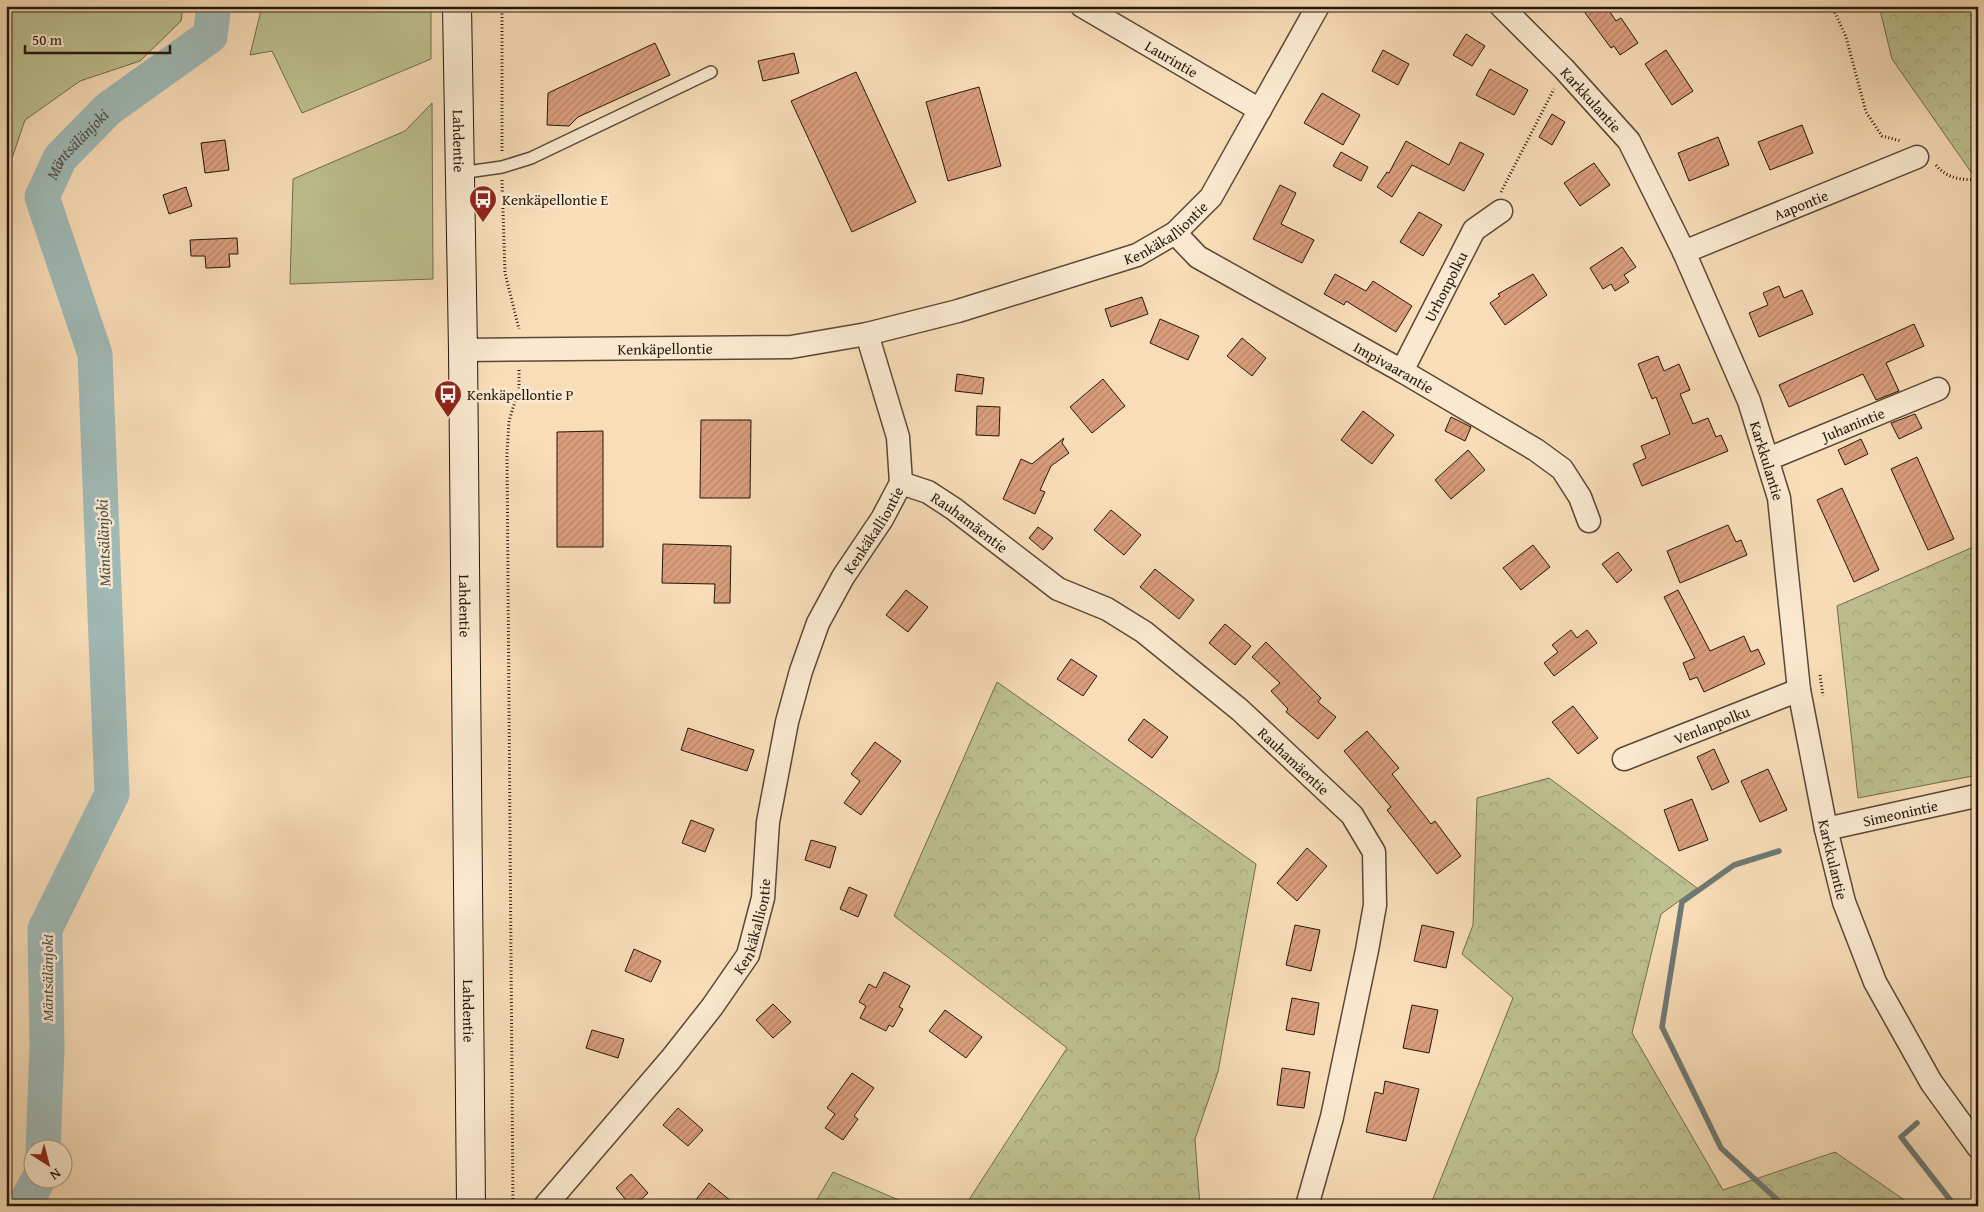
<svg xmlns="http://www.w3.org/2000/svg" width="1984" height="1212" viewBox="0 0 1984 1212" font-family="'Gentium Book Plus',serif">
<style>
.green{fill:#bdc18f;stroke:#706c4e}
.forest{fill:url(#forest-crowns);stroke:#706c4e}
.lines{fill:none;stroke-linecap:round;stroke-linejoin:round}
.stream{stroke:#6e7973;stroke-width:5.5}
.river{stroke:#a0bab7;stroke-width:35}
.building{fill:url(#building-hatch);stroke:#24170c}
.service-casing{stroke:#594837;stroke-width:14}
.minor-casing{stroke:#594837;stroke-width:25}
.secondary-casing{stroke:#24170c;stroke-width:30}
.path{stroke:#24170c;stroke-width:3;stroke-dasharray:1 2.5;stroke-linecap:butt}
.service{stroke:#fae9d0;stroke-width:11}
.minor{stroke:#fae9d0;stroke-width:22}
.secondary{stroke:#fae9d0;stroke-width:28}
.labels{text-anchor:middle;dominant-baseline:central;stroke-width:5;stroke-linejoin:round;paint-order:stroke}
.street-label{font-size:15px;fill:#24170c;stroke:#fae9d0}
.poi-label{font-size:15px;fill:#24170c;stroke:#fae9d0;text-anchor:start}
.water-label{font-size:16px;font-style:italic;fill:#4f5048;stroke:#fae9d0}
</style>
<defs>
<pattern id="forest-crowns" width="20" height="18" patternUnits="userSpaceOnUse" patternTransform="scale(1.25)"><rect width="20" height="18" fill="#bdc18f"/><path d="M2 6a3 3 0 1 1 6 0M12 15a3 3 0 1 1 6 0" fill="none" stroke="#a2a57a"/></pattern>
<pattern id="building-hatch" width="6" height="6" patternUnits="userSpaceOnUse" patternTransform="scale(1.25)"><rect width="6" height="6" fill="#d99d7c"/><path d="M-1 1l2-2M0 6l6-6M5 7l2-2" fill="none" stroke="#ba866a"/></pattern>
</defs>
<rect width="100%" height="100%" fill="#f8ddb7"/>
<filter id="stains"><feTurbulence type="fractalNoise" baseFrequency=".004" numOctaves="4"/><feColorMatrix values="0 0 0 0 .2 0 0 0 0 .09 0 0 0 0 .02 0 0 0 .5 -.17"/></filter>
<radialGradient id="worn" r=".72"><stop offset=".6" stop-color="#630" stop-opacity="0"/><stop offset="1" stop-color="#630" stop-opacity=".3"/></radialGradient>
<g class="green">
<polygon points="6,6 183,6 181,21 140,61 80,81 25,120 11,161 6,158"/>
<polygon points="262,6 431,6 431,59 302,113 272,51 250,55"/>
<polygon points="432,103 433,279 290,284 293,179 405,131"/>
</g>
<g class="forest">
<polygon points="1879,6 1978,6 1978,182 1892,59"/>
<polygon points="1978,545 1978,775 1858,798 1837,606"/>
<polygon points="997,682 1256,864 1218,1072 1195,1139 1200,1206 965,1206 1067,1048 894,916"/>
<polygon points="1549,778 1697,888 1661,914 1632,1033 1723,1190 1835,1152 1913,1206 1430,1206 1513,998 1462,954 1473,925 1477,798"/>
<polygon points="833,1172 913,1206 813,1206"/>
</g>
<g class="lines">
<g class="stream">
<polyline points="1779,851 1734,865 1682,902 1662,1027 1721,1148 1784,1206"/>
<polyline points="1917,1123 1901,1137 1955,1206"/>
</g>
<g class="river">
<path id="s1" d="M 43,1150 L 47,1048 L 45,929 L 112,794 L 95,354 L 42,197 L 60,158 L 108,109 L 210,36 L 214,6"/>
<polyline points="24,1206 38,1180"/>
</g>
</g>
<g class="building">
<polygon points="1580,6 1606,6 1616,21 1621,18 1638,43 1620,55 1614,46 1611,48"/>
<polygon points="1466,34 1485,46 1472,66 1453,55"/>
<polygon points="655,43 670,75 578,117 569,126 547,125 548,93"/>
<polygon points="1383,50 1409,64 1398,85 1372,71"/>
<polygon points="1666,50 1693,91 1672,105 1645,64"/>
<polygon points="794,53 799,73 763,81 758,61"/>
<polygon points="1490,69 1528,90 1514,115 1476,95"/>
<polygon points="856,72 916,202 852,232 791,101"/>
<polygon points="979,87 1001,166 948,181 926,102"/>
<polygon points="1322,93 1360,115 1343,145 1304,123"/>
<polygon points="1552,114 1565,122 1552,145 1539,137"/>
<polygon points="1802,125 1813,153 1770,170 1758,142"/>
<polygon points="1718,137 1729,165 1689,181 1678,153"/>
<polygon points="225,140 229,170 205,173 201,143"/>
<polygon points="1406,141 1449,165 1460,142 1484,154 1464,191 1412,165 1392,197 1377,187 1387,172 1389,173"/>
<polygon points="1341,152 1368,167 1361,181 1333,166"/>
<polygon points="1594,163 1610,185 1580,206 1564,183"/>
<polygon points="1280,185 1296,193 1281,224 1314,240 1302,263 1253,239"/>
<polygon points="186,187 192,206 169,214 163,195"/>
<polygon points="1419,212 1442,225 1423,256 1400,242"/>
<polygon points="237,238 238,254 229,254 230,267 206,268 205,256 191,256 190,240"/>
<polygon points="1622,247 1636,267 1624,275 1629,282 1615,291 1611,284 1603,289 1590,268"/>
<polygon points="1335,274 1366,291 1373,281 1412,306 1396,332 1346,301 1344,305 1324,294"/>
<polygon points="1533,274 1547,295 1505,325 1490,303 1500,296 1498,294"/>
<polygon points="1779,286 1784,298 1802,290 1813,314 1759,337 1749,313 1768,305 1763,293"/>
<polygon points="1142,297 1148,314 1111,327 1105,309"/>
<polygon points="1160,319 1199,336 1188,360 1150,343"/>
<polygon points="1914,324 1924,346 1886,363 1899,391 1876,400 1863,374 1789,407 1779,385"/>
<polygon points="1242,338 1266,358 1252,376 1227,356"/>
<polygon points="1658,356 1664,371 1679,364 1690,390 1680,394 1693,424 1708,418 1716,437 1721,435 1728,451 1642,486 1633,464 1646,458 1641,446 1670,434 1656,397 1652,399 1638,364"/>
<polygon points="957,374 984,378 982,394 955,391"/>
<polygon points="1103,379 1125,406 1092,433 1070,407"/>
<polygon points="977,406 1000,407 999,436 976,435"/>
<polygon points="1363,411 1394,435 1372,464 1341,440"/>
<polygon points="1915,414 1922,428 1899,439 1891,423"/>
<polygon points="1451,417 1471,427 1465,441 1445,431"/>
<polygon points="701,420 751,420 750,498 700,498"/>
<polygon points="603,431 603,547 557,547 557,432"/>
<polygon points="1064,438 1062,443 1069,453 1051,466 1040,490 1045,492 1035,514 1003,499 1021,459 1032,464"/>
<polygon points="1861,439 1868,454 1845,465 1838,450"/>
<polygon points="1468,450 1485,470 1451,499 1435,480"/>
<polygon points="1917,457 1954,539 1928,550 1891,469"/>
<polygon points="1842,488 1879,570 1854,582 1817,500"/>
<polygon points="1111,510 1141,535 1124,555 1094,530"/>
<polygon points="1728,525 1736,542 1741,540 1747,555 1680,583 1667,551"/>
<polygon points="1038,527 1053,538 1043,550 1029,538"/>
<polygon points="663,544 731,546 730,603 714,603 715,584 662,583"/>
<polygon points="1533,545 1550,567 1521,590 1503,568"/>
<polygon points="1618,552 1632,570 1617,583 1602,564"/>
<polygon points="1155,569 1194,600 1179,619 1140,587"/>
<polygon points="906,590 928,607 908,632 886,615"/>
<polygon points="1678,590 1710,651 1744,636 1751,652 1758,649 1765,664 1704,692 1697,677 1690,680 1683,663 1695,658 1664,597"/>
<polygon points="1225,624 1251,646 1235,665 1209,643"/>
<polygon points="1571,630 1577,638 1587,630 1597,643 1554,676 1544,663 1558,652 1552,645"/>
<polygon points="1266,642 1321,698 1318,702 1336,717 1318,739 1286,712 1288,709 1271,691 1280,683 1252,657"/>
<polygon points="1071,659 1097,676 1083,696 1057,679"/>
<polygon points="1573,706 1598,738 1578,754 1552,722"/>
<polygon points="1144,719 1168,737 1152,758 1128,740"/>
<polygon points="688,728 754,750 747,771 681,750"/>
<polygon points="1367,731 1399,768 1392,774 1431,824 1435,821 1461,856 1437,874 1387,810 1391,807 1344,751"/>
<polygon points="875,742 901,761 861,815 844,803 860,781 851,774"/>
<polygon points="1714,749 1729,782 1712,790 1697,757"/>
<polygon points="1768,769 1787,810 1760,822 1741,781"/>
<polygon points="1692,799 1708,840 1679,851 1664,810"/>
<polygon points="691,820 714,829 705,852 682,843"/>
<polygon points="811,840 836,847 830,868 805,860"/>
<polygon points="1307,848 1327,866 1297,901 1277,883"/>
<polygon points="849,887 867,895 858,917 840,909"/>
<polygon points="1295,925 1320,930 1311,971 1286,965"/>
<polygon points="1422,925 1454,932 1446,968 1414,961"/>
<polygon points="634,949 661,961 651,982 625,971"/>
<polygon points="884,972 910,986 899,1007 903,1009 893,1027 889,1025 886,1031 860,1018 866,1006 859,1002 869,984 876,988"/>
<polygon points="1292,998 1319,1003 1314,1035 1286,1030"/>
<polygon points="773,1004 791,1022 773,1038 756,1020"/>
<polygon points="1412,1005 1438,1010 1429,1053 1403,1048"/>
<polygon points="945,1010 982,1037 966,1058 929,1031"/>
<polygon points="592,1030 624,1039 618,1058 586,1048"/>
<polygon points="1282,1068 1310,1072 1304,1108 1277,1105"/>
<polygon points="852,1073 874,1088 854,1116 858,1119 843,1140 825,1128 835,1114 827,1108"/>
<polygon points="1385,1081 1419,1089 1406,1141 1366,1132 1375,1092 1383,1094"/>
<polygon points="678,1108 703,1130 688,1146 663,1125"/>
<polygon points="631,1174 648,1193 634,1206 631,1206 616,1188"/>
<polygon points="709,1183 737,1206 691,1206"/>
</g>
<g class="lines">
<g class="service-casing">
<polyline id="service" points="460,173 502,167 531,158 711,72"/>
</g>
<g class="minor-casing">
<g id="minor">
<path id="s2" d="M 1082,6 L 1260,110"/>
<path id="s3" d="M 1501,6 L 1564,69 L 1629,141 L 1684,252 L 1749,401 L 1779,498 L 1799,690 L 1826,829 L 1844,902 L 1875,982 L 1931,1082 L 1978,1147"/>
<path id="s4" d="M 1175,233 L 1198,257 L 1402,371 L 1536,450 L 1562,469 L 1580,497 L 1589,521"/>
<path id="s5" d="M 1684,252 L 1917,157"/>
<path id="s6" d="M 463,350 L 791,347 L 867,334"/>
<path id="s7" d="M 1402,371 L 1474,230 L 1501,211"/>
<path id="s8" d="M 1768,459 L 1938,389"/>
<path id="s9" d="M 901,483 L 928,492 L 954,509 L 1058,589 L 1107,609 L 1144,632 L 1240,710 L 1352,815 L 1374,852 L 1375,905 L 1367,950 L 1332,1117 L 1307,1206"/>
<path id="s10" d="M 1624,759 L 1799,690"/>
<path id="s11" d="M 1826,829 L 1976,796"/>
<path id="s12" d="M 545,1206 L 671,1059 L 712,1007 L 748,955 L 763,898 L 768,822 L 787,722 L 801,671 L 818,623 L 843,577 L 882,519 L 901,483 L 898,437 L 867,334 L 958,311 L 1137,255 L 1175,233 L 1211,197 L 1318,6"/>
</g>
</g>
<g class="secondary-casing">
<g id="secondary">
<path id="s13" d="M 457,6 L 463,350 L 471,1206"/>
</g>
</g>
<g class="path">
<polyline points="1832,6 1846,37 1866,112 1882,136 1901,141"/>
<polyline points="502,151 502,6"/>
<path d="M 1936,165 C 1946,178 1962,181 1978,179"/>
<polyline points="502,180 505,273 519,329"/>
<polyline points="1501,192 1554,89"/>
<polyline points="1820,675 1823,696"/>
<polyline points="513,1206 507,453 509,421 519,388 519,368"/>
</g>
<use href="#service" class="service"/>
<use href="#minor" class="minor"/>
<use href="#secondary" class="secondary"/>
</g>
<defs>
<g id="bus-pin" transform="scale(1.4375)"><path d="M0 17L-7.5 6A9.5 9.5 0 1 1 7.5 6Z" fill="#8f2418" stroke="#fae9d0"/><path d="M-5-6H5V4H4V6H2V4H-2V6H-4V4H-5ZM-3.5-4V0h7V-4ZM-3.5 1.2v1.5H-2V1.2ZM2 1.2v1.5H3.5V1.2Z" fill="#fff"/></g>
</defs>
<g fill-rule="evenodd">
<use href="#bus-pin" x="483" y="199"/>
<use href="#bus-pin" x="448" y="394"/>
</g>
<g class="labels">
<g class="street-label">
<text stroke="none"><textPath href="#s2" startOffset="104">Laurintie</textPath></text>
<text stroke="none"><textPath href="#s3" startOffset="130">Karkkulantie</textPath></text>
<text stroke="none"><textPath href="#s13" startOffset="135">Lahdentie</textPath></text>
<text stroke="none"><textPath href="#s5" startOffset="126">Aapontie</textPath></text>
<text stroke="none"><textPath href="#s12" startOffset="1298">Kenkäkalliontie</textPath></text>
<text stroke="none"><textPath href="#s7" startOffset="95">Urhonpolku</textPath></text>
<text stroke="none"><textPath href="#s6" startOffset="202">Kenkäpellontie</textPath></text>
<text stroke="none"><textPath href="#s4" startOffset="258">Impivaarantie</textPath></text>
<text stroke="none"><textPath href="#s8" startOffset="92">Juhanintie</textPath></text>
<text stroke="none"><textPath href="#s3" startOffset="535">Karkkulantie</textPath></text>
<text stroke="none"><textPath href="#s9" startOffset="80">Rauhamäentie</textPath></text>
<text stroke="none"><textPath href="#s12" startOffset="772">Kenkäkalliontie</textPath></text>
<text stroke="none"><textPath href="#s13" startOffset="600">Lahdentie</textPath></text>
<text stroke="none"><textPath href="#s10" startOffset="94">Venlanpolku</textPath></text>
<text stroke="none"><textPath href="#s9" startOffset="485">Rauhamäentie</textPath></text>
<text stroke="none"><textPath href="#s11" startOffset="76">Simeonintie</textPath></text>
<text stroke="none"><textPath href="#s3" startOffset="940">Karkkulantie</textPath></text>
<text stroke="none"><textPath href="#s12" startOffset="352">Kenkäkalliontie</textPath></text>
<text stroke="none"><textPath href="#s13" startOffset="1005">Lahdentie</textPath></text>
</g>
<g class="poi-label">
<text x="502" y="199">Kenkäpellontie E</text>
<text x="467" y="394">Kenkäpellontie P</text>
</g>
<g class="water-label">
<text stroke="none"><textPath href="#s1" startOffset="1042">Mäntsälänjoki</textPath></text>
<text transform="translate(103 543) rotate(-92)">Mäntsälänjoki</text>
<text transform="translate(47 978) rotate(-90)">Mäntsälänjoki</text>
</g>
</g>
<rect width="1984" height="1212" fill="none" stroke="#f8ddb7" stroke-width="25"/>
<rect x="8" y="8" width="1969" height="1197" fill="none" stroke="#24170c" stroke-width="2.5"/>
<rect x="12" y="12" width="1959" height="1187" fill="none" stroke="#24170c"/>
<g transform="translate(48 1164) rotate(144)"><circle r="24" fill="#fae9d0" stroke="#a49582"/>
<path d="M0-4L9 19L0 12L-9 19Z" fill="#8f2418"/>
<text y="-8" font-size="14" font-weight="bold" text-anchor="middle" fill="#24170c">N</text>
</g>
<path d="M25 45v8h145v-8" fill="none" stroke="#24170c" stroke-width="2.5"/>
<text x="32" y="45" font-size="15" fill="#24170c" stroke="#fae9d0" stroke-width="4" paint-order="stroke">50 m</text>
<rect width="100%" height="100%" filter="url(#stains)"/>
<rect width="100%" height="100%" fill="url(#worn)"/>
</svg>
